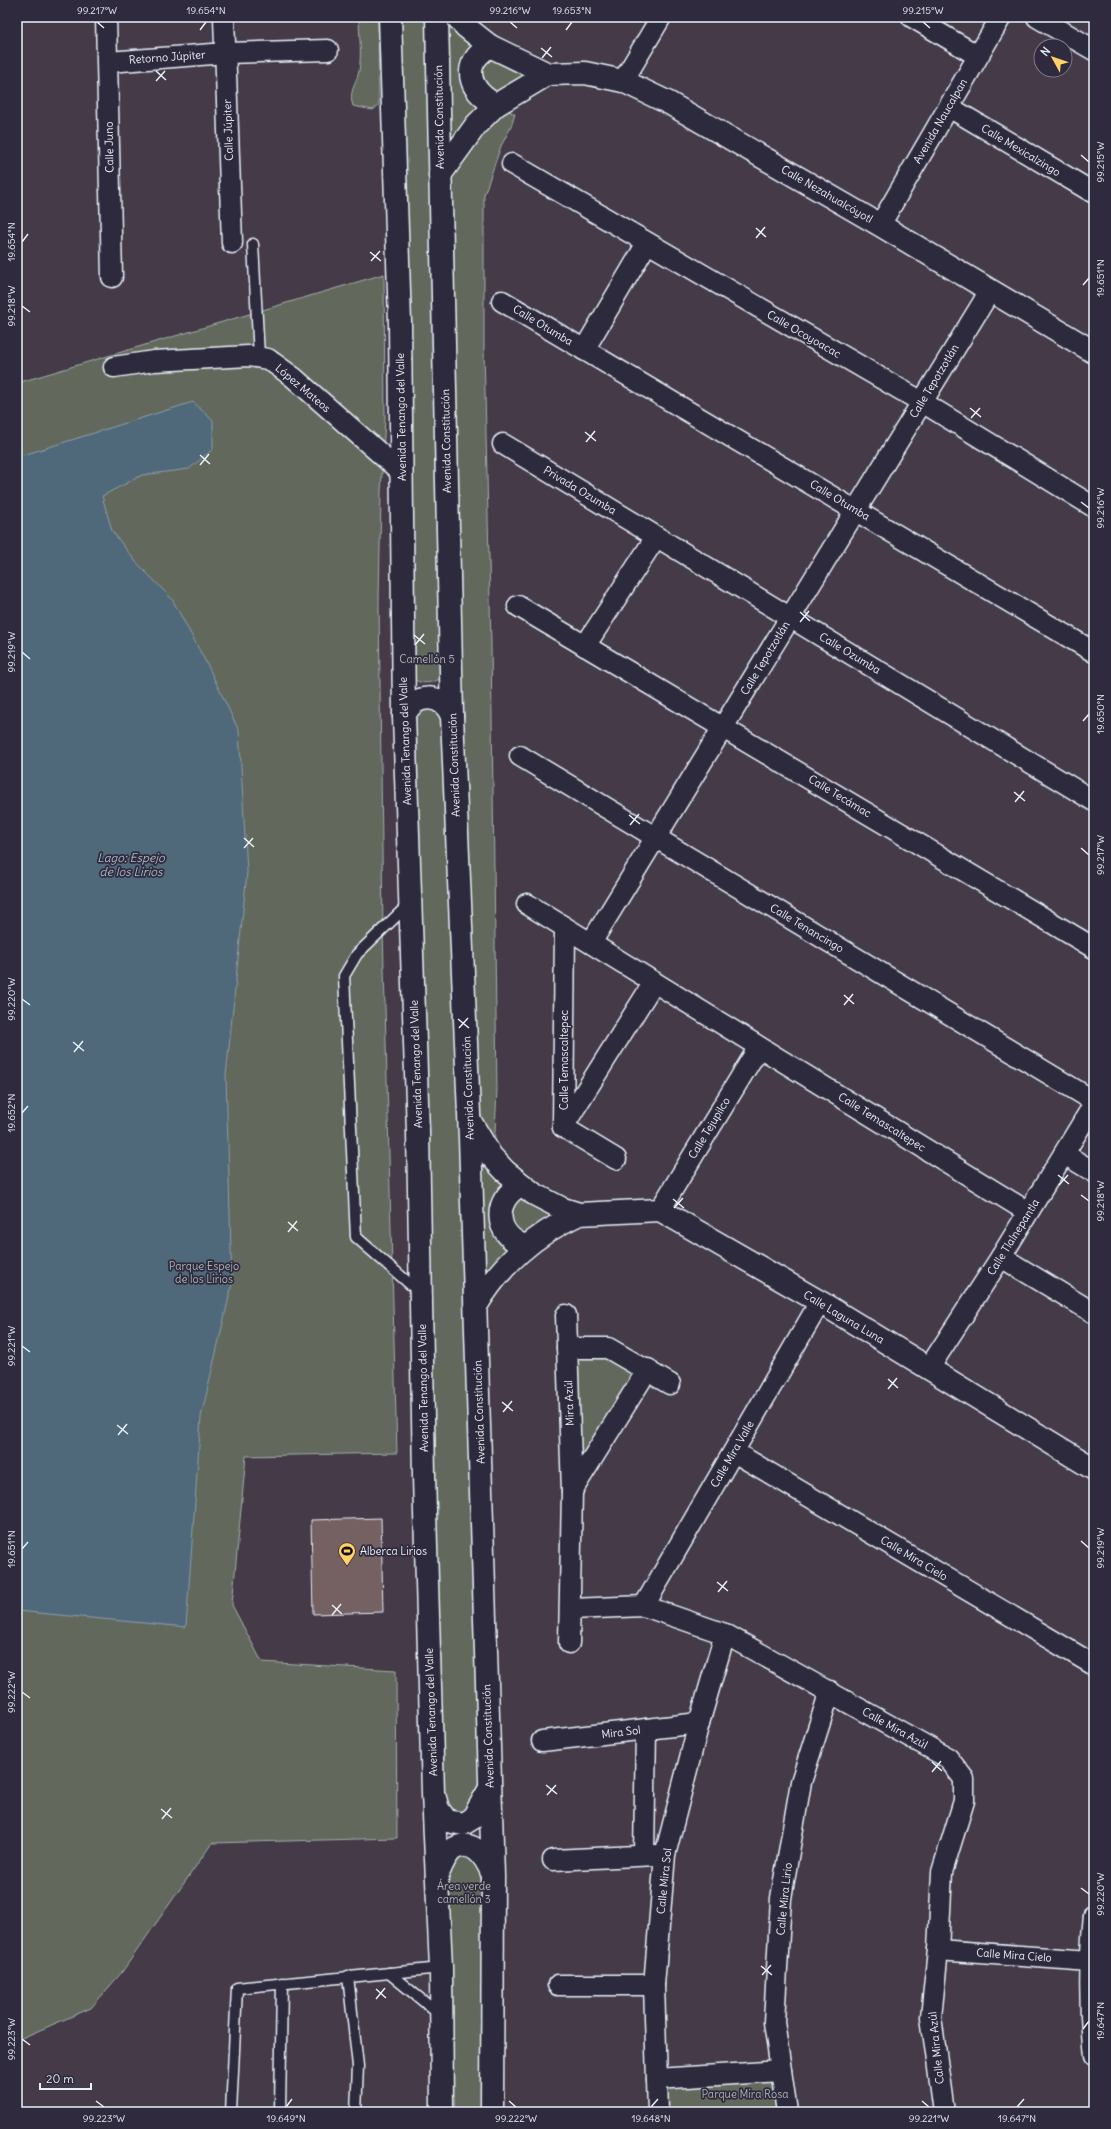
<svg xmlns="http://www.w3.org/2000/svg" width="1111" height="2129" viewBox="0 0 1111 2129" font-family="Delius,sans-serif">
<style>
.green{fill:#62695c;stroke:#a5adaa}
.water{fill:#4f677a;stroke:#8c9eac}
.building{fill:#756062;stroke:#e8f1f8}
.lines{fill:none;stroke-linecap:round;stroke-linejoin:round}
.service-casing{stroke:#e8f1f8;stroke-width:13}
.minor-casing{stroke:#e8f1f8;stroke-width:23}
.tertiary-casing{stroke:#e8f1f8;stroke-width:25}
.secondary-casing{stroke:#e8f1f8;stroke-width:25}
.service{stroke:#2f2a3d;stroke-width:10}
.minor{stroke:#2f2a3d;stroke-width:20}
.tertiary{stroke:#2f2a3d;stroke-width:22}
.secondary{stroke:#2f2a3d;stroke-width:22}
.ticks{fill:none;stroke:#e8f1f8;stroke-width:1.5}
.labels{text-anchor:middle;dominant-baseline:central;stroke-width:3.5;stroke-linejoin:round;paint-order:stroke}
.street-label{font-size:11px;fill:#e8f1f8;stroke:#2f2a3d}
.park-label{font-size:11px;fill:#acb4b2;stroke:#2f2a3d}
.poi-label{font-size:11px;fill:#e8f1f8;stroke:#2f2a3d;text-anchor:start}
.water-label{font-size:12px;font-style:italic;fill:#abbac6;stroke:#2f2a3d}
.neatline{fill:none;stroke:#e8f1f8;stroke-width:1.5}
.ticks-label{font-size:10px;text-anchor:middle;fill:#e8f1f8}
</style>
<rect width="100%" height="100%" fill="#443a48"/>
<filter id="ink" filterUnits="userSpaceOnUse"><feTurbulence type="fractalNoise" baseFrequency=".025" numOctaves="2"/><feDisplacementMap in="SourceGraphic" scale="8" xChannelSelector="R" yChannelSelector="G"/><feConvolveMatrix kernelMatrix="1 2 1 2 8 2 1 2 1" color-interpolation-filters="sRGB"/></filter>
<g filter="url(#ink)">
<g class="green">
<path d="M 359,17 L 378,17 L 379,105 L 373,110 L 353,106 C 348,92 356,85 359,71 C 362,54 359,34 359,17 Z"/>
<path d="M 391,17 L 436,17 L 442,678 C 432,683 421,686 411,677 Z"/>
<polygon points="441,17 475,40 486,104 445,161"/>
<polygon points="483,53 533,73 488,97 478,61"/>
<polygon points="507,110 515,114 511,127 501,146 484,195 484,349 491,643 497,1090 494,1152 474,1120 445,177 478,131"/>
<polygon points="384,274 385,418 381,492 379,603 383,930 397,1453 246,1456 232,1605 262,1662 396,1670 397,1838 212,1843 122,1972 91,2008 17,2040 17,383"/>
<polygon points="442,704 487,1789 471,1817 440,1807 409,709"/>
<polygon points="480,1149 510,1186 505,1193 517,1248 479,1291"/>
<polygon points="521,1190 563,1215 526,1240 512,1232 506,1205"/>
<polygon points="607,1350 642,1369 575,1479 571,1351"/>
<polygon points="459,1851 486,1865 490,2112 444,2112 437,1876"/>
<polygon points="782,2076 787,2112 658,2112 657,2079"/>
</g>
<polygon class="water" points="193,402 213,421 213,449 189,469 142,475 102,496 112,531 136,562 172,599 208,666 239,731 247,872 226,1076 232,1284 201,1417 186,1627 17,1611 17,457"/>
<polygon class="building" points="381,1518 383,1612 313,1614 311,1520"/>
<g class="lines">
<g class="service-casing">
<g id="service">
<polyline points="253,244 259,357"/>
<polyline points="408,905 357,954 344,976 356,1237 419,1292"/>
<polyline points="389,1973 440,2015"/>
<polyline points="348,1976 358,2066 356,2112"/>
<polyline points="231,2112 237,1988 441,1968"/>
<polyline points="280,2112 282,1983"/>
</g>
</g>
<g class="minor-casing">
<g id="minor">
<polyline points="106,17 112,277"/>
<polyline points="224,17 232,243"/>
<polyline points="912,17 978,56"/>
<polyline points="1037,17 1094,50"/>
<polyline points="108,62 226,53 328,50"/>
<polyline points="623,81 661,17"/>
<polyline points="949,107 1094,193"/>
<polyline points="512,164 922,402 1094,507"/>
<polyline points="880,225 1001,17"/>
<polyline points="502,301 1094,652"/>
<polyline points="584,350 647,243"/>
<polyline points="114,367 154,361 249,356 268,359 293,377 401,472"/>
<polyline points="503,444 1094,801"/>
<polyline points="518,606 1094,948"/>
<polyline points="585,646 656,537"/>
<polyline points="520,756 1094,1101"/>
<polyline points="527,904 1028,1212"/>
<polyline points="591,943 990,291"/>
<polyline points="563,1127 565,928"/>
<polyline points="563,1127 654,982"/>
<polyline points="563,1127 616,1159"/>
<polyline points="1064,1154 1094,1172"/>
<polyline points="660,1210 759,1047"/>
<polyline points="1001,1257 1094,1313"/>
<polyline points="566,1315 572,1491 569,1643"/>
<polyline points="567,1348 608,1348 670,1384"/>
<polyline points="929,1368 1001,1257 1094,1104"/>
<polyline points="734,1452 1094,1665"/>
<polyline points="572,1491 648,1369"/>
<polyline points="644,1606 820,1302"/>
<polyline points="571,1609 644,1606 725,1634 948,1758 964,1779 964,1801 942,1872 938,1950 931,2017 944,2112"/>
<polyline points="542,1741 699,1723"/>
<polyline points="644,1855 646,1729"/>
<polyline points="553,1860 657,1855"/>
<path d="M 1094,1915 C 1089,1962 1089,2009 1094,2056"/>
<polyline points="938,1950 1090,1961"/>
<polyline points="558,1985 654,1985"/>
<polyline points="657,2079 781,2071"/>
<polyline points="658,2112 654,1985 665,1855 699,1723 725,1634"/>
<polyline points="787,2112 774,2022 781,1898 801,1782 830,1691"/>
</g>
</g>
<g class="tertiary-casing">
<g id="tertiary">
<polyline points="457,17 466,27 490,46 548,74 585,73 623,81 669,103 880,225 1094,352"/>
<path d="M 490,46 C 460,64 468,90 496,105"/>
<polyline points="440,175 476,125 496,105 548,74"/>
<polyline points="470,1121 491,1156 505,1171 534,1194 563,1209 579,1214 660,1210 820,1302 1094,1469"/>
<path d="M 521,1185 C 492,1200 494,1235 525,1246"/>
<path d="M 476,1306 C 502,1263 534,1235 579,1214"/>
</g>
</g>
<g class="secondary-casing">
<g id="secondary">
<polyline points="390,17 400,323 404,716 418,1132 424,1476 433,1793 441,1968 442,2112"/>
<polyline points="437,17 452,716 470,1137 493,1876 492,2112"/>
<path d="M 404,716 C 414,693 442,692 452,716"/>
<polyline points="435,1798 438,1809 447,1821 463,1824 473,1818 489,1790"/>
<path d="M 437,1876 C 441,1867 445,1855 453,1849 C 473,1837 486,1858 492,1873"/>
</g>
</g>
<use href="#service" class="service"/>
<use href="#minor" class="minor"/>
<use href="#tertiary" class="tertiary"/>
<use href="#secondary" class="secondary"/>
</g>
</g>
<path class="ticks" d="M 97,22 L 104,28M 510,22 L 517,28M 923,22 L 930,28M 200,30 L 206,22M 566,30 L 572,22M 541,48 L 552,57M 542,58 L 551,47M 156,71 L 166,80M 156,81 L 165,71M 1081,155 L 1089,162M 756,228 L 766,237M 756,238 L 765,227M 22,242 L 28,234M 370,252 L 381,261M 371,261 L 380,251M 1083,285 L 1089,278M 22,306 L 30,312M 970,408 L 981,417M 971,418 L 980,408M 585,432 L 596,441M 586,442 L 595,431M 200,455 L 210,464M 200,465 L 209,454M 1081,502 L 1089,508M 800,612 L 810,621M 800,622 L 809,611M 414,635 L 425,644M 415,645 L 424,634M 22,652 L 30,659M 1083,721 L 1089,714M 1014,792 L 1025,801M 1015,802 L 1024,791M 629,815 L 640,824M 630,825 L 639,814M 244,838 L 254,847M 244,848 L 253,838M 1081,848 L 1089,855M 844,995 L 854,1004M 22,999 L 30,1005M 844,1005 L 853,994M 458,1019 L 469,1028M 459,1028 L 468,1018M 73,1042 L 84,1051M 74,1052 L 83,1041M 22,1113 L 28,1106M 1058,1175 L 1069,1184M 1059,1185 L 1068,1175M 1081,1195 L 1089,1201M 673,1199 L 684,1208M 674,1208 L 683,1198M 288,1222 L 298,1231M 288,1232 L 297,1221M 22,1346 L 30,1352M 888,1379 L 898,1388M 888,1389 L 897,1378M 502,1402 L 513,1411M 503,1412 L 512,1401M 117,1425 L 128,1434M 118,1435 L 127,1424M 1081,1541 L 1089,1548M 22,1549 L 28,1542M 717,1582 L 728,1591M 718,1592 L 727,1581M 332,1605 L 342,1614M 332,1615 L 341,1604M 22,1692 L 30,1698M 932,1762 L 942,1771M 932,1772 L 941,1761M 546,1785 L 557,1794M 547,1795 L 556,1785M 161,1809 L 172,1818M 162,1819 L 171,1808M 1081,1888 L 1089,1894M 761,1966 L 772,1975M 762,1975 L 771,1965M 376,1989 L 386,1998M 376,1999 L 385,1988M 1083,2029 L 1089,2021M 22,2039 L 30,2045M 96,2101 L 104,2107M 509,2101 L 516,2107M 922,2101 L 929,2107M 286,2107 L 292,2099M 651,2107 L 658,2099M 1017,2107 L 1024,2099"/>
<defs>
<g id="stadium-pin" transform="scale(0.9)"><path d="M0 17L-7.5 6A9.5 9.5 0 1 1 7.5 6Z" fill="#ffd166" stroke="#2f2a3d"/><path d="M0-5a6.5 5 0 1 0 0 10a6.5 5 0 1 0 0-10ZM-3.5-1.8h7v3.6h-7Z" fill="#111"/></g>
</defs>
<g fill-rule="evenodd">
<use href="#stadium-pin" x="347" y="1551"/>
</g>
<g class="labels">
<g class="street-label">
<text transform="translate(167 57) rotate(-4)">Retorno Júpiter</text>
<text transform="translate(439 117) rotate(-91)">Avenida Constitución</text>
<text transform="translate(940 121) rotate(-60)">Avenida Naucalpan</text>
<text transform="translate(228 130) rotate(-92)">Calle Júpiter</text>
<text transform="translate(109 147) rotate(-91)">Calle Juno</text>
<text transform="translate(1021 150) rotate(31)">Calle Mexicalzingo</text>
<text transform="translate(827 194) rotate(30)">Calle Nezahualcóyotl</text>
<text transform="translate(543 325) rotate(31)">Calle Otumba</text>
<text transform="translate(804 334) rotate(30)">Calle Ocoyoacac</text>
<text transform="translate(934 381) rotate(-59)">Calle Tepotzotlán</text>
<text transform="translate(303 388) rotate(40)">López Mateos</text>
<text transform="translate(401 417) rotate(-91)">Avenida Tenango del Valle</text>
<text transform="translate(446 441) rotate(-91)">Avenida Constitución</text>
<text transform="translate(580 490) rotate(31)">Privada Ozumba</text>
<text transform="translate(840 500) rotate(31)">Calle Otumba</text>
<text transform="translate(850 653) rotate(31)">Calle Ozumba</text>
<text transform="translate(765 658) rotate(-59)">Calle Tepotzotlán</text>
<text transform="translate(405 741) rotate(-92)">Avenida Tenango del Valle</text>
<text transform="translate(454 765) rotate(-92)">Avenida Constitución</text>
<text transform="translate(840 796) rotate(31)">Calle Tecámac</text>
<text transform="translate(807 928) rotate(31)">Calle Tenancingo</text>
<text transform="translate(564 1060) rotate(-90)">Calle Temascaltepec</text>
<text transform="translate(416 1064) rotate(-92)">Avenida Tenango del Valle</text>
<text transform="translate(468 1088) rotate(-92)">Avenida Constitución</text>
<text transform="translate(882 1122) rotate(32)">Calle Temascaltepec</text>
<text transform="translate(709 1128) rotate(-59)">Calle Tejupilco</text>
<text transform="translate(1013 1237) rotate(-58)">Calle Tlalnepantla</text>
<text transform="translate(844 1317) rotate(31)">Calle Laguna Luna</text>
<text transform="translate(423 1388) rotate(-91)">Avenida Tenango del Valle</text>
<text transform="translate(569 1403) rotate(-92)">Mira Azúl</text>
<text transform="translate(479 1412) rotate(-92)">Avenida Constitución</text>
<text transform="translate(732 1454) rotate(-60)">Calle Mira Valle</text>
<text transform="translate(914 1558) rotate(31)">Calle Mira Cielo</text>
<text transform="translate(431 1712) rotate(-92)">Avenida Tenango del Valle</text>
<text transform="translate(895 1728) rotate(29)">Calle Mira Azúl</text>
<text transform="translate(621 1732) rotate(-7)">Mira Sol</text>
<text transform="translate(488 1736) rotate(-92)">Avenida Constitución</text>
<text transform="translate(664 1881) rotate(-84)">Calle Mira Sol</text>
<text transform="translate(784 1899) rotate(-84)">Calle Mira Lirio</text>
<text transform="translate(1014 1955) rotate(4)">Calle Mira Cielo</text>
<text transform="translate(936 2048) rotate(-96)">Calle Mira Azúl</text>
</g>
<g class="park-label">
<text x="427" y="659">Camellón 5</text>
<text x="204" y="1266">Parque Espejo<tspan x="204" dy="13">de los Lirios</tspan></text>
<text x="464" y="1886">Área verde<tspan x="464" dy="13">camellón 3</tspan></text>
<text x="745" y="2094">Parque Mira Rosa</text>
</g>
<g class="poi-label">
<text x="360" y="1551">Alberca Lirios</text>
</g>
<g class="water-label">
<text x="131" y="857">Lago: Espejo<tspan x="131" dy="14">de los Lirios</tspan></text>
</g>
</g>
<rect width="1111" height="2129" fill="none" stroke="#2f2a3d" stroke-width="44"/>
<g transform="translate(1053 58) rotate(310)"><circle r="19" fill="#2f2a3d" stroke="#797a88"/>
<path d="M0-3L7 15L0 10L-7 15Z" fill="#ffd166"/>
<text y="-6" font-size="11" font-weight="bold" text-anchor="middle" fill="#e8f1f8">N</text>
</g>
<path d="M40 2083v6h51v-6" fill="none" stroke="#e8f1f8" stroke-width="2"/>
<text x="46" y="2083" font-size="12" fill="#e8f1f8" stroke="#2f2a3d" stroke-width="3" paint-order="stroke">20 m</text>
<rect x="22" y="22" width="1067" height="2085" class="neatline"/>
<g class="ticks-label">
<text x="97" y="14">99.217°W</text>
<text x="206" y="14">19.654°N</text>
<text x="510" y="14">99.216°W</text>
<text x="572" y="14">19.653°N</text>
<text x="923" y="14">99.215°W</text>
<text transform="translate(1100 162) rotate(-90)" y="4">99.215°W</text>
<text transform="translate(11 242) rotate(-90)" y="4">19.654°N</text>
<text transform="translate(1100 278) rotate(-90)" y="4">19.651°N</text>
<text transform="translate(11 306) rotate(-90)" y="4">99.218°W</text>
<text transform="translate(1100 508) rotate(-90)" y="4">99.216°W</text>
<text transform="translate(11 652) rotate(-90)" y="4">99.219°W</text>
<text transform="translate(1100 714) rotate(-90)" y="4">19.650°N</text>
<text transform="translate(1100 855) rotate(-90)" y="4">99.217°W</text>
<text transform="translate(11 999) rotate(-90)" y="4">99.220°W</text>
<text transform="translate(11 1113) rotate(-90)" y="4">19.652°N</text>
<text transform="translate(1100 1201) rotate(-90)" y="4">99.218°W</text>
<text transform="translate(11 1346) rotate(-90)" y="4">99.221°W</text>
<text transform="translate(1100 1548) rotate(-90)" y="4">99.219°W</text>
<text transform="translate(11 1549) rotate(-90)" y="4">19.651°N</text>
<text transform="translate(11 1692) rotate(-90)" y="4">99.222°W</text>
<text transform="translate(1100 1894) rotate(-90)" y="4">99.220°W</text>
<text transform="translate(1100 2021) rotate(-90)" y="4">19.647°N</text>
<text transform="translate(11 2039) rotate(-90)" y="4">99.223°W</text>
<text x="104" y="2122">99.223°W</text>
<text x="286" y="2122">19.649°N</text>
<text x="516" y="2122">99.222°W</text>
<text x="651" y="2122">19.648°N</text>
<text x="929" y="2122">99.221°W</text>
<text x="1017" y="2122">19.647°N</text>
</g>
</svg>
